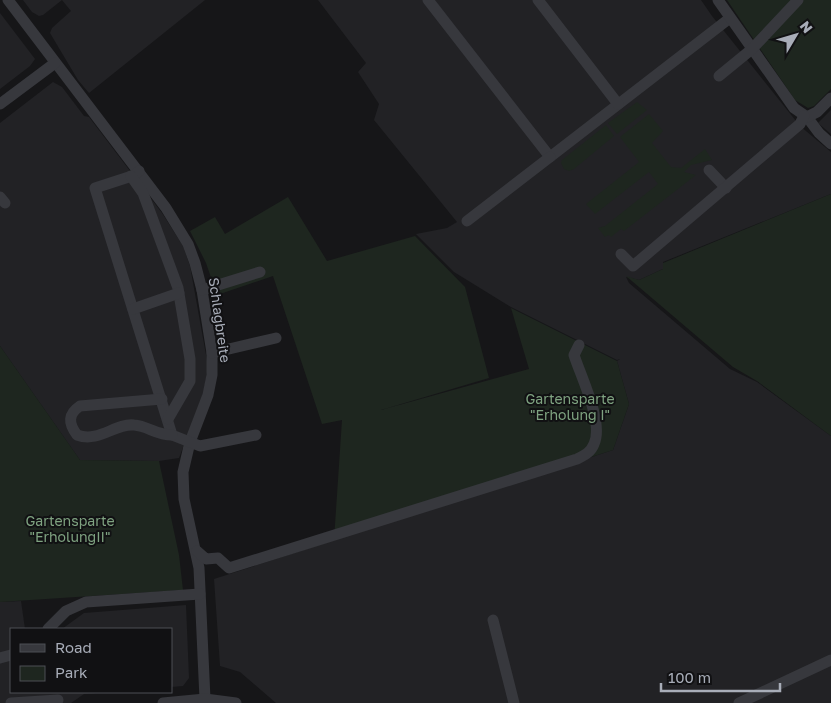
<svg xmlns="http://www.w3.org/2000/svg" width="831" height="703" viewBox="0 0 831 703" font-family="'Golos Text',sans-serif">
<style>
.built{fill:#222225}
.green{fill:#1e261f}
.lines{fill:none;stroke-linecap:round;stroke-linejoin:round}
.minor{stroke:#37383d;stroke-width:11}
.labels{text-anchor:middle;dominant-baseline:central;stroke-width:4;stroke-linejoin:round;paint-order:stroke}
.street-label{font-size:14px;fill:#a8adb8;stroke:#111113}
.park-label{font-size:14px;fill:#7fa381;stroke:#111113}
</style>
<rect width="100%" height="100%" fill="#161618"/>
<g class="built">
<polygon points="23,0 205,0 89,93 78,80 50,33 52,28 71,11 62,0 43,15 39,16 32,12"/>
<polygon points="318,0 701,0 712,16 800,126 831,152 831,194 663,262 663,269 639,280 626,277 629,283 730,369 757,382 831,436 831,703 276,703 240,672 220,666 214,579 613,450 629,404 617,361 620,359 617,360 511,307 454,272 416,234 447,228 457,222 374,120 379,104 358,72 366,63"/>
<polygon points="0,13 35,59 30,66 0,89"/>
<polygon points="53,82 62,87 84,116 89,117 162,213 183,246 190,266 208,366 204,391 179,458 159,461 80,460 0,346 0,123"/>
<polygon points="831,110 831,134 818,123"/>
<polygon points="21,601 25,629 11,629 11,692 114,692 84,694 71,703 0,703 0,602"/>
<polygon points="186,605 189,678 183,686 171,687 171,629 62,629 84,613"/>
</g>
<g class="green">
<polygon points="727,0 831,0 831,89 814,106 808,108 795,100"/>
<polygon points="637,102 647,110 617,134 608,123"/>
<polygon points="649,114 663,131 652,143 671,167 681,168 705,149 712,160 691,165 684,172 696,175 624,231 621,229 611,237 609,235 605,237 598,228 605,226 658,184 649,172 595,214 586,204 639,162 620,137"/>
<polygon points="606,125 614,136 574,169 569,171 564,169 561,163 562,160"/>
<polygon points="831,194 831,436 757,381 733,367 626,276 639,280 663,269 663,263"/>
<polygon points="288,197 327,261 415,236 465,287 489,378 381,410 529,369 511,308 617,361 629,404 613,450 334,540 342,420 322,424 273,276 217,295 206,263 190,231 215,217 225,234"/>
<polygon points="0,346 80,460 159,461 179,555 183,590 0,602"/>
</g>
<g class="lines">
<g class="minor">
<polyline points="8,0 166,208 188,244 195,263 202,290 212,353 212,375 208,395 190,442 183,472 184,499 199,568 205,699"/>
<polyline points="428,0 550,157 730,18"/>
<polyline points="538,0 618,104"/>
<polyline points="718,0 794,108 807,117 819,133 831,144"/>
<polyline points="719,76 752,49 798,0"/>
<polyline points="0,104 55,63"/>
<polyline points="807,117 817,112 831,98"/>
<polyline points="709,170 726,188"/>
<polyline points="139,171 135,175 95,188 172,435 200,446 256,435"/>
<polyline points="131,176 143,193 178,288 190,359 190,381 168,419"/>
<polyline points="0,197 5,203"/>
<polyline points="467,221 550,157"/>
<polyline points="621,254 633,266 800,124 804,116"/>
<polyline points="202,290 260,272"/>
<polyline points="133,309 179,293"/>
<polyline points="212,353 276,338"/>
<path d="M 162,399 L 80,406 C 68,414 68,423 77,435 C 99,443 115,423 134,425 C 148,426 156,435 172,435"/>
<path d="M 197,551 L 206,559 L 218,558 L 229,568 L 577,459 C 585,455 591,452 594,444 C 604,423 581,377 574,355 L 579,345"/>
<polyline points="493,620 514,703"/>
<polyline points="48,629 66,611 86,602 200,594"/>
<polyline points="0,658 11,655"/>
<polyline points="11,703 58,700"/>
<polyline points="163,703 205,699 236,703"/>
<polyline points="739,703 831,660"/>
</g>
</g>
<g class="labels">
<g class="street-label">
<text transform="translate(220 320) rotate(82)">Schlagbreite</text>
</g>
<g class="park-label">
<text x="570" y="398">Gartensparte<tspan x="570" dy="16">"Erholung I"</tspan></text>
<text x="70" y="520">Gartensparte<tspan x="70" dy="16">"ErholungII"</tspan></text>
</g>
</g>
<rect x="10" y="628" width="162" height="65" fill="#111113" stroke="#4d4f55"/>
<rect x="20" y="644" width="25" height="8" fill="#37383d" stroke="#4d4f55"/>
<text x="55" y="653" font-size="15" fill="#a8adb8">Road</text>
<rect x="20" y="666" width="25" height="15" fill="#1e261f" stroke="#4d4f55"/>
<text x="55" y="678" font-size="15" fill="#a8adb8">Park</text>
<g transform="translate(796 35) rotate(52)" stroke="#111113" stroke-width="4" paint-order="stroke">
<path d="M0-4L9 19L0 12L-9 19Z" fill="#a8adb8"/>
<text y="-8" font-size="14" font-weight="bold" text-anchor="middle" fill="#a8adb8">N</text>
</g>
<path d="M661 683v8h119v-8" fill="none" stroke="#a8adb8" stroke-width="2.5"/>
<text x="668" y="683" font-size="15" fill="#a8adb8" stroke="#111113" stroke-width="4" paint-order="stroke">100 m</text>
</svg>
